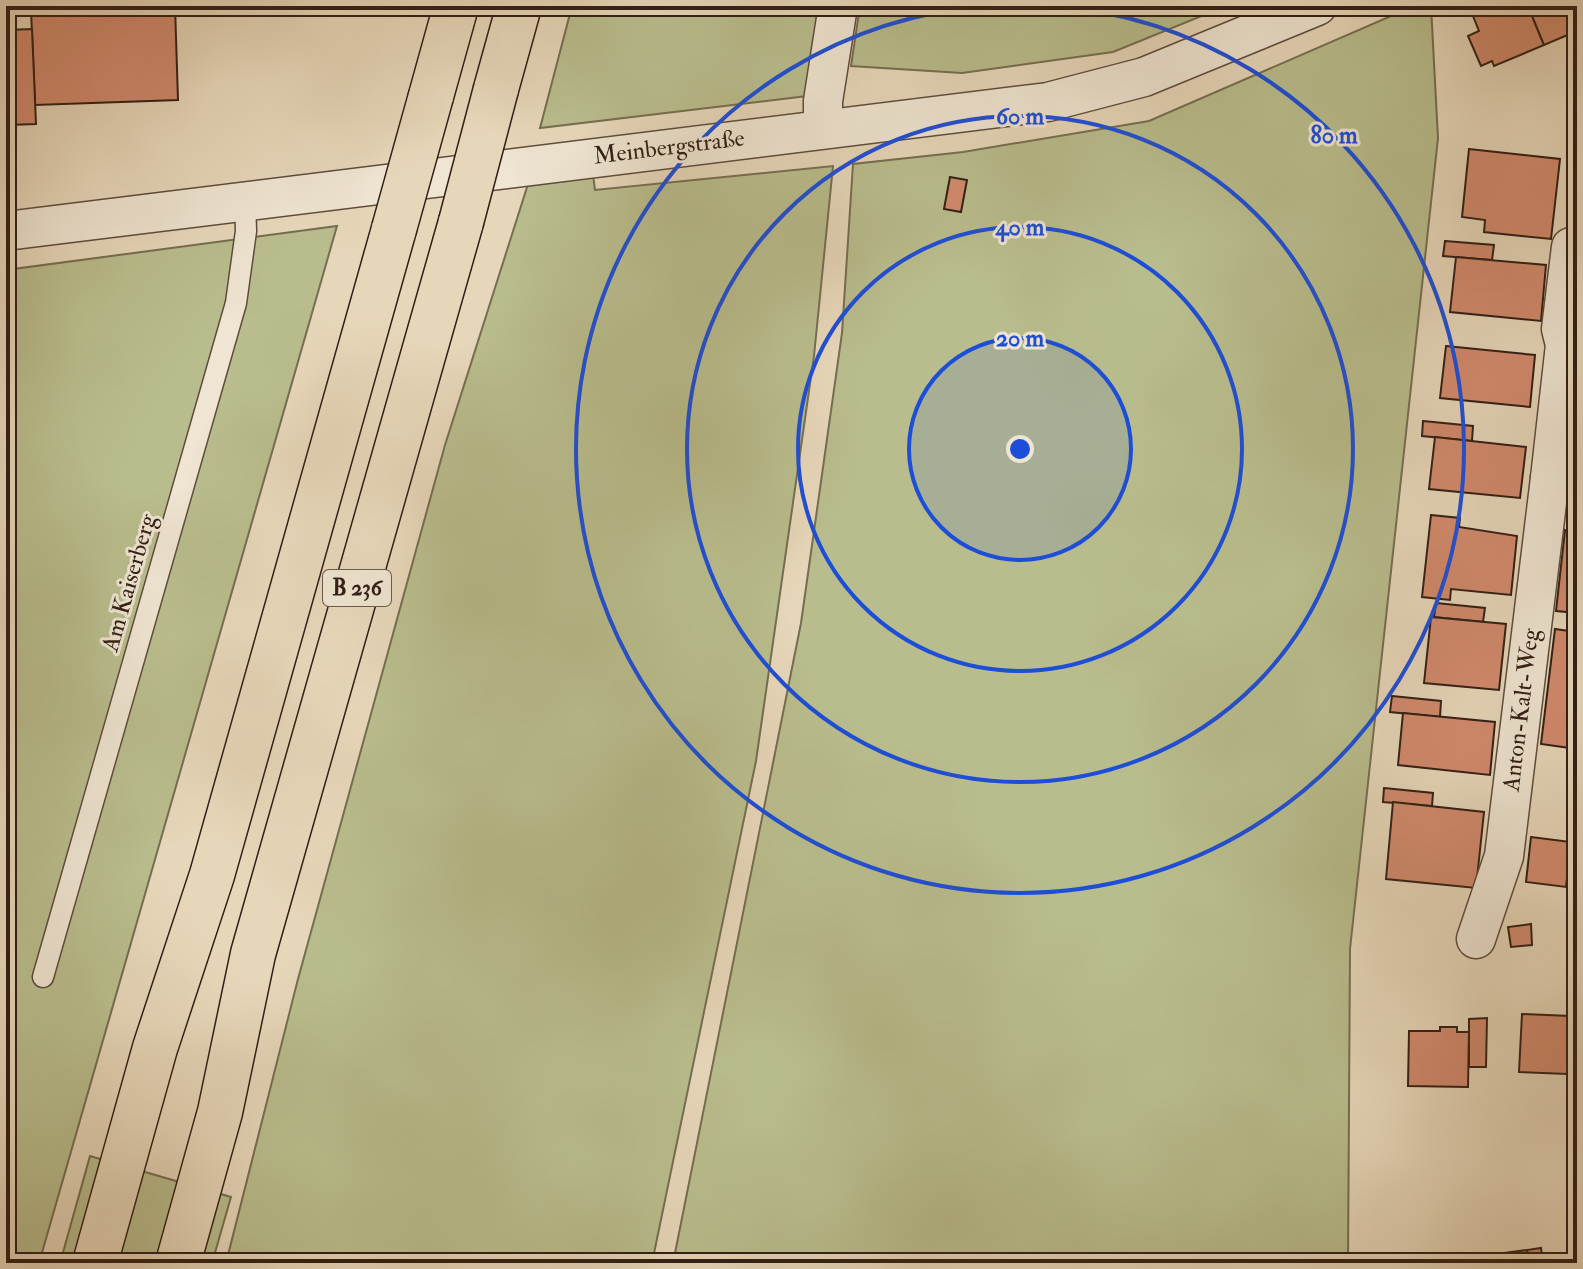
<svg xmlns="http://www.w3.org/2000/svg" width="1583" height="1269" viewBox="0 0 1583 1269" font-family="'IM FELL Double Pica',serif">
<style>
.green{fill:#b9bd8d;stroke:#756e51;stroke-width:2}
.building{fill:#d28a6d;stroke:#311e15;stroke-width:2}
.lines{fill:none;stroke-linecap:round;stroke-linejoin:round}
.lane-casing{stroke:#5e4c3e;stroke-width:23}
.street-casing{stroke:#5e4c3e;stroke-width:41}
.highway-casing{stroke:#311e15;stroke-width:47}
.lane{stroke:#efe5d2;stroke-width:20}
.street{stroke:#efe5d2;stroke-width:38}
.highway{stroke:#e7d7ba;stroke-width:44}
.highway-bridge-casing{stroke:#311e15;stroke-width:47;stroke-linecap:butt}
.highway-bridge{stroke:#e7d7ba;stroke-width:44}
.ring{fill:none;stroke:#1d4ed8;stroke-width:4}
.labels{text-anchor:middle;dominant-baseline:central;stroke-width:6;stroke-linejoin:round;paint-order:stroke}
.shield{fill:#efe5d2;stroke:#6a5a4e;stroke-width:2}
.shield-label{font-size:22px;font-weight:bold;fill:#311e15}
.street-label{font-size:24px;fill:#311e15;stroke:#efe5d2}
.centre{fill:#1d4ed8;stroke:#efe5d2;stroke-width:4}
.ring-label{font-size:24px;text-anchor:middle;font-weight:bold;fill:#1d4ed8;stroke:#efe5d2;stroke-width:6;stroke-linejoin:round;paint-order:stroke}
</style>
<rect width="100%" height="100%" fill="#e7d7ba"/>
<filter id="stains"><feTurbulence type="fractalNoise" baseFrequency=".0025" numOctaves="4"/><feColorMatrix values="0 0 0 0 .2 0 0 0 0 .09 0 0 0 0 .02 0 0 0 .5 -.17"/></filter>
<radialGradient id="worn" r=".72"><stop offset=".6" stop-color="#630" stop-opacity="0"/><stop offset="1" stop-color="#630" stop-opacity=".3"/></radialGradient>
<g class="green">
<polygon points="572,6 821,6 807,96 540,128"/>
<polygon points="860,6 1206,6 1209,13 1113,52 962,73 851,66"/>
<polygon points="1414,6 1431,6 1438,138 1350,949 1348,1263 673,1263 801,623 842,333 853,164 963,152 1149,121"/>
<polygon points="833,166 814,356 756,761 652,1263 226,1263 298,979 445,445 529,181 593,175 595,190"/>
<polygon points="337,226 39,1263 6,1263 6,270"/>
<polygon points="90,1156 231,1197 212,1263 60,1263"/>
</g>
<g class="building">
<polygon points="175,6 178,100 35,105 31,10"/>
<polygon points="1469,6 1528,6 1544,45 1494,66 1492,61 1481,66 1468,36 1479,31"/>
<polygon points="1528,6 1577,6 1577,31 1544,45"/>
<polygon points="32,29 36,124 8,125 6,138 6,30"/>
<polygon points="1469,149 1560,159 1551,239 1484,232 1485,220 1462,217"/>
<polygon points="950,177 967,180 961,212 944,209"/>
<polygon points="1445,241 1494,245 1492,260 1443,256"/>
<polygon points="1456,257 1546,265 1541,321 1450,312"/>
<polygon points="1446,346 1535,355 1530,407 1440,398"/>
<polygon points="1423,421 1473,426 1472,441 1422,436"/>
<polygon points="1435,437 1526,447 1520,498 1429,489"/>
<polygon points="1431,515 1460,518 1459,527 1517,536 1511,595 1451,589 1450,600 1422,597"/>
<polygon points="1565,530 1577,532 1577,613 1556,611"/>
<polygon points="1436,603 1485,608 1483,622 1434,617"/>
<polygon points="1431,617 1506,624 1499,690 1424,683"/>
<polygon points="1555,629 1577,632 1577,749 1541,744"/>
<polygon points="1392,696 1441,701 1440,717 1390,712"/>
<polygon points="1403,713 1495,722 1490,775 1398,765"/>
<polygon points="1384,788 1433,793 1432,806 1383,802"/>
<polygon points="1393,802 1484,812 1476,888 1386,879"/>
<polygon points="1531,837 1571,842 1566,887 1526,882"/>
<polygon points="1531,924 1532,945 1511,947 1508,927"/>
<polygon points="1522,1014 1570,1016 1567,1074 1519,1072"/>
<polygon points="1570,1016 1577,1017 1577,1066 1568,1066"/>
<polygon points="1487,1018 1486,1067 1469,1067 1469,1019"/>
<polygon points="1440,1027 1457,1027 1457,1032 1469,1032 1468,1087 1408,1086 1409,1031 1440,1031"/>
<polygon points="1541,1248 1543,1263 1529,1263 1527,1250"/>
<polygon points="1527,1250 1529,1263 1497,1263 1496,1254"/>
<polygon points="1470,1257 1470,1263 1402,1263 1402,1261"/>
</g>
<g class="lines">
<g class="lane-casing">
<polyline id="lane" points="43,977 236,303 246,231 245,200"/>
</g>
<g class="street-casing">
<g id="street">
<polyline points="823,129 823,101 838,6"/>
<polyline points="6,231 1048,102 1144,77 1317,6"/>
<polyline points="1550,478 1565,345 1561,329 1571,247"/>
<polyline points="1476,939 1504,856 1550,478 1577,481"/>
</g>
</g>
<g class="highway-casing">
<g id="highway">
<polyline points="496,89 519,6"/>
<polyline points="431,96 456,6"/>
<polyline points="95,1263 155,1048 212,875 394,229"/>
<polyline points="178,1263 220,1112 253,954 461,222"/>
</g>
</g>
<use href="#lane" class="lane"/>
<use href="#street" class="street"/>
<use href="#highway" class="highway"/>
<g class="highway-bridge-casing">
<g id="highway-bridge">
<polyline points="461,222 496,89"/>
<polyline points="394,229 431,96"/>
</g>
</g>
<use href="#highway-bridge" class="highway-bridge"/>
</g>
<circle cx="1020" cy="449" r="111" fill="#1d4ed8" fill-opacity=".12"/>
<g class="ring">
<circle cx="1020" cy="449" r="111"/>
<circle cx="1020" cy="449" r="222"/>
<circle cx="1020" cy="449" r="333"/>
<path d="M1051 6A444 444 0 1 1 989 6"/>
</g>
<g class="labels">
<rect class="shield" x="323" y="570" width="68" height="36" rx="6"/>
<g class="shield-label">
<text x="357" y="588">B 236</text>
</g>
<g class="street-label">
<text transform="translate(669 147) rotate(-7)">Meinbergstraße</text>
<text transform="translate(129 583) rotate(-74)">Am Kaiserberg</text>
<text transform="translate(1521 710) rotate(-83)">Anton-Kalt-Weg</text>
</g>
</g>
<circle cx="1020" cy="449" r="12" class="centre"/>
<g class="ring-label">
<text x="1020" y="124">60 m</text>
<text x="1334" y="143">80 m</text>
<text x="1020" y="235">40 m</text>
<text x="1020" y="346">20 m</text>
</g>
<rect width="1583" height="1269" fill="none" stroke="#e7d7ba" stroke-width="32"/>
<rect x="8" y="8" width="1567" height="1253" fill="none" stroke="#311e15" stroke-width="4"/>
<rect x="16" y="16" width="1551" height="1237" fill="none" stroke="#311e15" stroke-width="2"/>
<rect width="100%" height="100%" filter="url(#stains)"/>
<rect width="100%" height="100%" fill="url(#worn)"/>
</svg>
